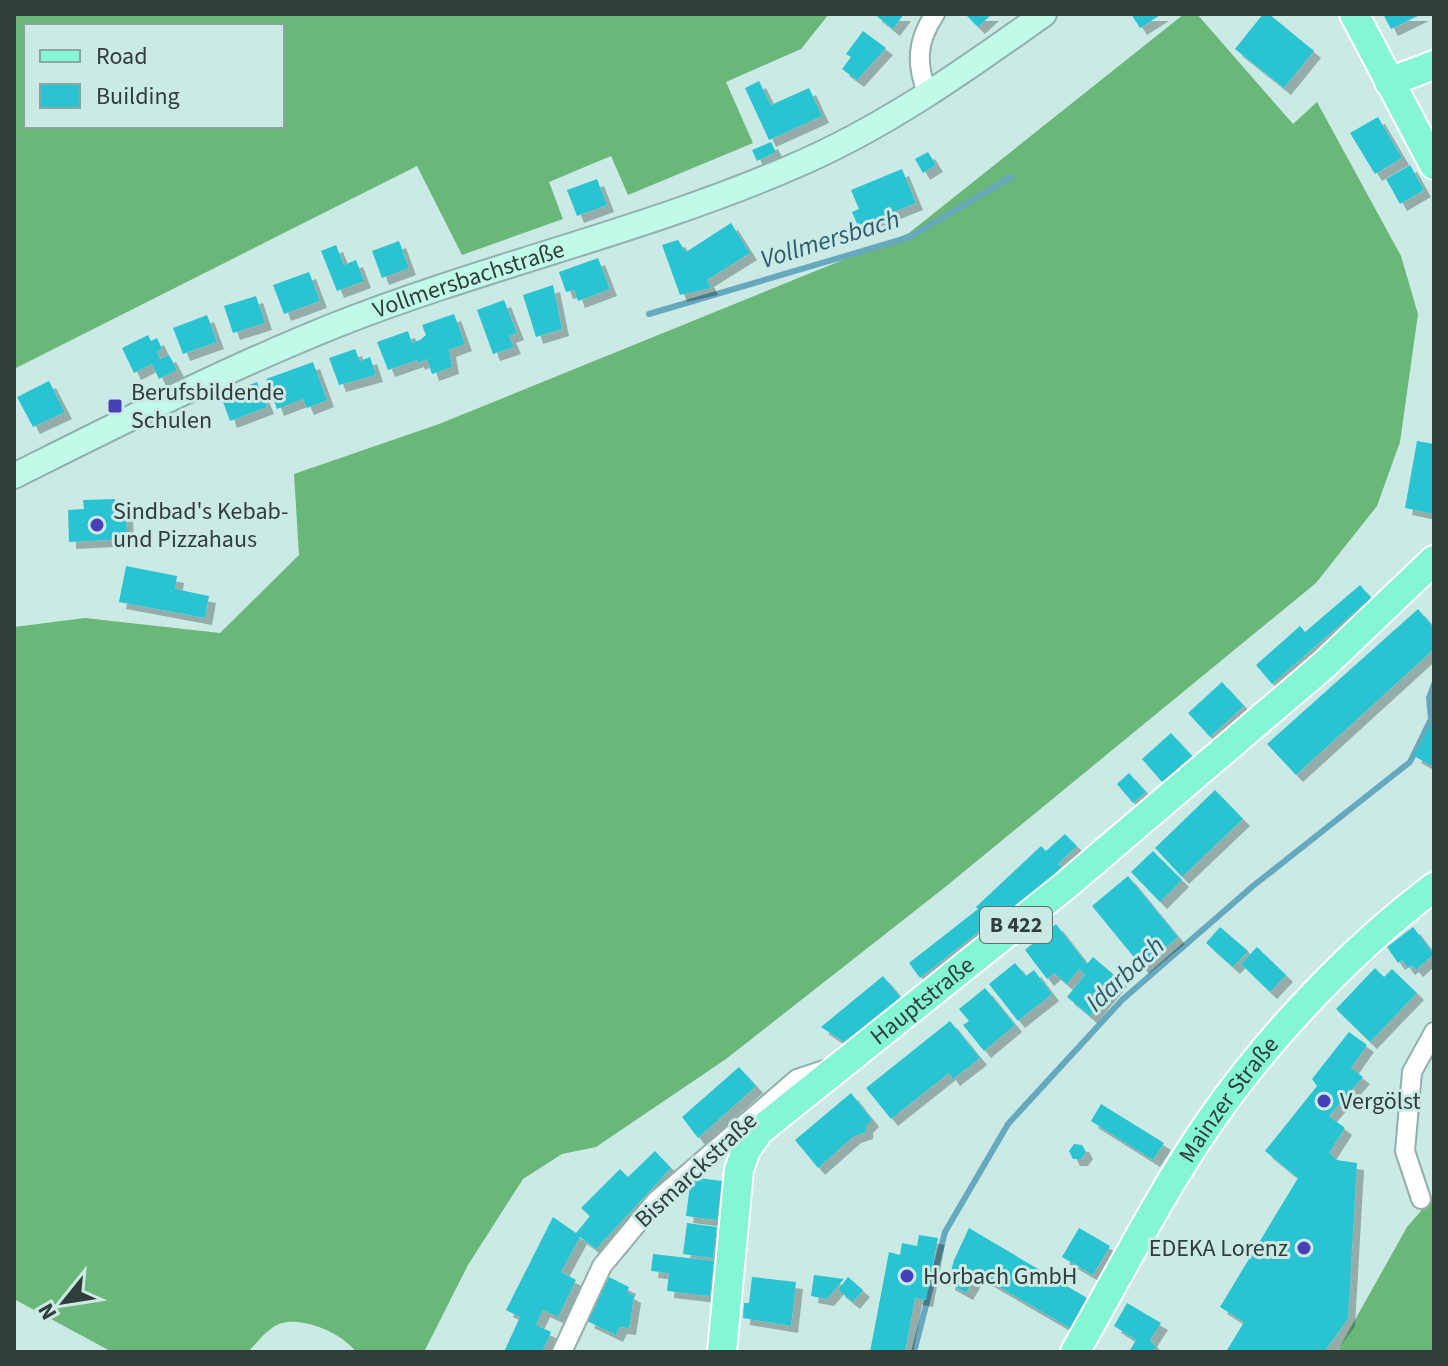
<svg xmlns="http://www.w3.org/2000/svg" width="1448" height="1366" viewBox="0 0 1448 1366" font-family="'Source Sans 3',sans-serif">
<style>
.forest{fill:#69b879;fill-rule:evenodd}
.lines{fill:none;stroke-linecap:round;stroke-linejoin:round}
.stream{stroke:#66a8bd;stroke-width:6}
.building{fill:#2bc3d1;filter:url(#shadow)}
.minor-casing{stroke:#92b1ac;stroke-width:22}
.secondary-casing{stroke:#92b1ac;stroke-width:28}
.primary-casing{stroke:#fff;stroke-width:32}
.minor{stroke:#fff;stroke-width:18}
.secondary{stroke:#c2faea;stroke-width:24}
.primary{stroke:#84f6d5;stroke-width:28}
.poi-dot{fill:#4740b6;stroke:#cbeae6;stroke-width:3}
.labels{text-anchor:middle;dominant-baseline:central;stroke-width:6;stroke-linejoin:round;paint-order:stroke}
.shield{fill:#cbeae6;stroke:#5e716e;stroke-width:2}
.shield-label{font-size:22px;font-weight:bold;fill:#303d3b}
.street-label{font-size:24px;fill:#303d3b;stroke:#cbeae6}
.poi-label{font-size:24px;fill:#303d3b;stroke:#cbeae6;text-anchor:start}
.water-label{font-size:26px;font-style:italic;fill:#2c5d6e;stroke:#cbeae6}
</style>
<defs>
<filter id="shadow"><feDropShadow dx="7" dy="7" stdDeviation="0" flood-color="#0004"/></filter>
</defs>
<rect width="100%" height="100%" fill="#cbeae6"/>
<g class="forest">
<path d="M 14,14 L 829,14 L 801,49 L 726,82 L 753,143 L 628,195 L 611,156 L 549,182 L 563,219 L 462,255 L 417,166 L 14,369 ZM 26,26 L 282,26 L 282,126 L 26,126 Z"/>
<path d="M 1184,14 L 1197,14 L 1293,124 L 1317,102 L 1401,256 L 1418,314 L 1400,442 L 1377,506 L 1316,583 L 944,888 L 726,1059 L 596,1147 L 562,1154 L 523,1179 L 468,1265 L 424,1352 L 356,1352 C 343,1334 305,1317 282,1323 C 268,1327 257,1343 248,1352 L 112,1352 L 14,1299 L 14,627 L 85,618 L 220,633 L 299,555 L 294,474 L 439,424 L 909,233 Z"/>
<polygon points="1434,1196 1434,1352 1337,1352 1407,1227"/>
</g>
<g class="lines">
<g class="stream">
<polyline points="649,314 910,237 1011,177"/>
<polyline points="914,1352 945,1232 1008,1124 1122,1000 1253,886 1410,762 1431,719 1429,698 1434,684"/>
</g>
</g>
<g class="building">
<polygon points="874,14 904,14 893,29"/>
<polygon points="965,14 992,14 978,27"/>
<polygon points="1131,14 1162,14 1140,28"/>
<polygon points="1263,14 1269,14 1314,51 1284,88 1235,49"/>
<polygon points="1383,14 1422,14 1391,29"/>
<polygon points="863,31 886,48 857,80 842,69 851,57 846,54"/>
<polygon points="759,81 771,105 809,88 822,116 769,140 745,88"/>
<polygon points="1378,117 1402,158 1375,174 1350,133"/>
<polygon points="771,142 776,152 757,161 752,150"/>
<polygon points="928,152 936,165 923,173 915,159"/>
<polygon points="1410,165 1424,190 1400,204 1386,179"/>
<polygon points="902,169 916,203 858,226 852,212 859,209 851,190"/>
<polygon points="597,179 607,205 577,216 567,190"/>
<polygon points="731,223 750,253 707,280 711,288 680,295 662,245 678,240 686,252"/>
<polygon points="399,241 409,268 382,278 372,251"/>
<polygon points="336,245 344,265 356,260 364,281 337,291 321,251"/>
<polygon points="598,258 610,289 578,301 574,290 566,292 559,272"/>
<polygon points="309,272 320,301 284,314 273,285"/>
<polygon points="553,285 562,329 536,337 523,295"/>
<polygon points="256,296 265,323 233,333 224,306"/>
<polygon points="504,300 517,333 509,336 514,347 493,354 477,310"/>
<polygon points="454,314 465,344 449,350 452,367 432,374 427,359 418,363 417,360 388,370 377,342 408,331 412,343 420,340 426,335 422,325"/>
<polygon points="207,315 217,342 183,354 173,328"/>
<polygon points="148,335 151,341 157,338 162,349 157,352 160,359 169,355 177,370 159,379 152,364 134,373 122,348"/>
<polygon points="355,349 360,361 370,357 376,375 339,385 329,358"/>
<polygon points="313,362 327,400 307,408 303,399 277,409 266,379"/>
<polygon points="49,381 65,412 33,427 17,397"/>
<polygon points="257,382 267,407 230,421 221,396"/>
<polygon points="1417,441 1434,444 1434,514 1405,508"/>
<polygon points="115,499 115,510 126,510 127,539 69,542 68,510 84,509 83,500"/>
<polygon points="126,566 177,576 175,589 209,596 205,618 119,602"/>
<polygon points="1360,585 1371,598 1272,684 1256,665 1300,626 1305,632"/>
<polygon points="1418,609 1434,628 1434,649 1296,775 1267,744"/>
<polygon points="1222,682 1244,706 1210,737 1188,713"/>
<polygon points="1434,719 1434,767 1414,756"/>
<polygon points="1171,733 1192,756 1162,782 1142,759"/>
<polygon points="1129,773 1146,792 1133,803 1117,784"/>
<polygon points="1215,790 1243,819 1182,877 1155,848"/>
<polygon points="1065,834 1077,846 1058,864 1062,867 995,929 990,923 920,978 909,963 978,909 976,907 1041,846 1046,851"/>
<polygon points="1153,851 1182,880 1160,902 1131,872"/>
<polygon points="1128,876 1178,937 1142,967 1092,906"/>
<polygon points="1056,924 1087,964 1093,957 1120,980 1090,1016 1067,997 1085,975 1079,969 1067,984 1054,973 1047,979 1025,950"/>
<polygon points="1220,927 1248,951 1233,967 1206,943"/>
<polygon points="1413,927 1434,954 1416,970 1412,965 1408,968 1402,960 1398,963 1387,947"/>
<polygon points="1257,947 1286,975 1270,992 1241,964"/>
<polygon points="1015,963 1026,976 1034,970 1052,994 1018,1021 989,984"/>
<polygon points="1375,968 1384,977 1392,969 1417,993 1370,1042 1336,1009"/>
<polygon points="883,976 902,999 844,1042 821,1027"/>
<polygon points="985,988 1015,1025 984,1051 963,1025 969,1021 959,1009"/>
<polygon points="950,1021 980,1058 953,1079 949,1073 891,1119 866,1088"/>
<polygon points="1349,1032 1367,1045 1351,1068 1363,1077 1329,1116 1345,1128 1329,1153 1337,1160 1357,1163 1348,1319 1324,1352 1226,1352 1244,1322 1220,1307 1298,1178 1265,1151 1317,1086 1312,1079"/>
<polygon points="739,1067 756,1086 698,1138 682,1117"/>
<polygon points="851,1093 872,1120 866,1126 866,1132 854,1136 818,1168 795,1140"/>
<polygon points="1101,1104 1164,1143 1153,1160 1091,1121"/>
<polygon points="1074,1144 1082,1145 1086,1152 1081,1159 1073,1159 1069,1151"/>
<polygon points="655,1151 671,1168 596,1249 580,1237 561,1272 576,1280 558,1317 543,1310 536,1325 551,1332 542,1352 504,1352 520,1317 506,1310 553,1217 576,1233 590,1216 581,1208 620,1169 628,1177"/>
<polygon points="691,1177 722,1181 717,1220 686,1216"/>
<polygon points="687,1223 717,1227 713,1258 683,1254"/>
<polygon points="969,1228 1087,1298 1070,1328 977,1274 966,1293 948,1283 954,1260"/>
<polygon points="1079,1228 1110,1246 1093,1275 1062,1257"/>
<polygon points="919,1235 938,1238 926,1300 915,1298 905,1352 870,1352 889,1252 900,1255 902,1243 917,1246"/>
<polygon points="653,1254 714,1261 710,1296 667,1291 669,1273 651,1271"/>
<polygon points="814,1275 844,1279 827,1299 811,1296"/>
<polygon points="609,1277 629,1287 627,1292 634,1296 629,1328 620,1327 616,1335 587,1321"/>
<polygon points="752,1277 796,1282 791,1326 743,1318 744,1303 749,1303"/>
<polygon points="848,1277 863,1290 853,1302 838,1290"/>
<polygon points="1127,1303 1161,1323 1150,1340 1156,1347 1151,1352 1129,1352 1136,1340 1114,1326"/>
</g>
<g class="lines">
<g class="minor-casing">
<g id="minor">
<path d="M 928,95 C 916,65 916,42 935,14"/>
<polyline points="1421,1199 1405,1151 1412,1072 1434,1032"/>
<polyline points="562,1352 602,1266 656,1201 797,1079 827,1069"/>
</g>
</g>
<g class="secondary-casing">
<g id="secondary">
<path id="s1" d="M 14,476 C 120,423 226,369 336,325 C 485,266 644,231 792,167 C 884,128 964,71 1044,14"/>
</g>
</g>
<g class="primary-casing">
<g id="primary">
<polyline points="1354,14 1434,165"/>
<polyline points="1389,82 1434,65"/>
<path id="s2" d="M 722,1352 L 739,1170 L 746,1150 L 759,1131 L 1065,886 L 1324,665 L 1434,560"/>
<path id="s3" d="M 1075,1352 C 1118,1277 1162,1190 1211,1120 C 1270,1035 1352,949 1434,887"/>
</g>
</g>
<use href="#minor" class="minor"/>
<use href="#secondary" class="secondary"/>
<use href="#primary" class="primary"/>
</g>
<g class="poi-dot">
<rect x="107" y="398" width="16" height="16" rx="4"/>
<circle cx="97" cy="525" r="8"/>
<circle cx="1324" cy="1101" r="8"/>
<circle cx="1304" cy="1248" r="8"/>
<circle cx="907" cy="1276" r="8"/>
</g>
<g class="labels">
<rect class="shield" x="980" y="907" width="72" height="36" rx="6"/>
<g class="shield-label">
<text x="1016" y="925">B 422</text>
</g>
<g class="street-label">
<text stroke="none"><textPath href="#s1" startOffset="496">Vollmersbachstraße</textPath></text>
<text stroke="none"><textPath href="#s2" startOffset="436">Hauptstraße</textPath></text>
<text stroke="none"><textPath href="#s3" startOffset="296">Mainzer Straße</textPath></text>
<text transform="translate(696 1170) rotate(-43)">Bismarckstraße</text>
</g>
<g class="poi-label">
<text x="131" y="392">Berufsbildende<tspan x="131" dy="28">Schulen</tspan></text>
<text x="113" y="511">Sindbad's Kebab-<tspan x="113" dy="28">und Pizzahaus</tspan></text>
<text x="1340" y="1101">Vergölst</text>
<text x="1288" y="1248" text-anchor="end">EDEKA Lorenz</text>
<text x="923" y="1276">Horbach GmbH</text>
</g>
<g class="water-label">
<text transform="translate(830 239) rotate(-17)">Vollmersbach</text>
<text transform="translate(1125 974) rotate(-43)">Idarbach</text>
</g>
</g>
<rect width="1448" height="1366" fill="none" stroke="#303d3b" stroke-width="32"/>
<rect x="24" y="24" width="260" height="104" fill="#cbeae6" stroke="#8da5a2" stroke-width="2"/>
<rect x="40" y="50" width="40" height="12" fill="#84f6d5" stroke="#8da5a2" stroke-width="2"/>
<text x="96" y="64" font-size="24" fill="#303d3b">Road</text>
<rect x="40" y="84" width="40" height="24" fill="#2bc3d1" stroke="#8da5a2" stroke-width="2"/>
<text x="96" y="104" font-size="24" fill="#303d3b">Building</text>
<g transform="translate(64 1302) rotate(240)" stroke="#cbeae6" stroke-width="6" paint-order="stroke">
<path d="M0-6L14 30L0 20L-14 30Z" fill="#303d3b"/>
<text y="-12" font-size="22" font-weight="bold" text-anchor="middle" fill="#303d3b">N</text>
</g>
</svg>
